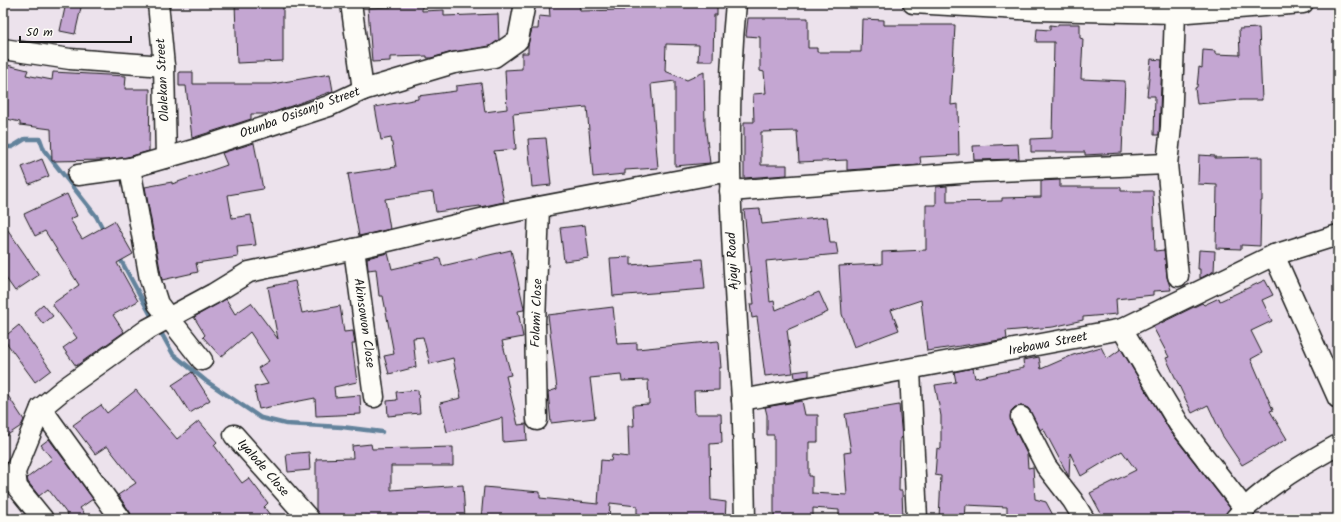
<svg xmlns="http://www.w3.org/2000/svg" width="1341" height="522" viewBox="0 0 1341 522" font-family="Kalam,sans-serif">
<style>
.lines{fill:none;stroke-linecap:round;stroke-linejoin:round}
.stream{stroke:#64839c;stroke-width:4.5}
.building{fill:#c4a6d2;stroke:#1c1c1c}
.minor-casing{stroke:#1c1c1c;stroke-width:23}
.minor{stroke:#fdfcf7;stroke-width:20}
.labels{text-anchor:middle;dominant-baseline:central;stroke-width:3;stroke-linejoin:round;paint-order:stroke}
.street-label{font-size:13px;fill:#1c1c1c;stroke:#fdfcf7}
</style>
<rect width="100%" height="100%" fill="#ece2ec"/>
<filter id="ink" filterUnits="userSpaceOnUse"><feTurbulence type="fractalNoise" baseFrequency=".025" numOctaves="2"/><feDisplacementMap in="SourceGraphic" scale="8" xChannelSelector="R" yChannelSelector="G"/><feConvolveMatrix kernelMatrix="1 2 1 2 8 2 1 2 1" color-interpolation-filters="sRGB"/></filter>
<g filter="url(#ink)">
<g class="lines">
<g class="stream">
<polyline points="3,147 12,147 25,139 40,139 44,150 96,216 104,231"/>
<polyline points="118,255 154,321"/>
<polyline points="159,329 173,354 206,381 261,418 286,424 342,427 382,432"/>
</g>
</g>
<g class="building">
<polygon points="66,3 82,3 75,34 60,31"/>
<polygon points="235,3 283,3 283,61 237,63"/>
<polygon points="391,3 422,3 422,11 444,10 444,16 498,14 499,40 490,46 452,52 431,58 427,58 427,56 390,57 390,61 372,62 368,8 391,7"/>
<polygon points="549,3 579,3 580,11 624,10 624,3 677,5 678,3 717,3 717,15 714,15 713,61 698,61 699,45 666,44 665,71 687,80 704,72 705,125 710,163 675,166 675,81 651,84 658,168 625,170 625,174 593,177 587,107 513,114 516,149 494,151 504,202 480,207 480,206 436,212 433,192 385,199 390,229 359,236 348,174 396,167 391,138 381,140 375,107 418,99 418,96 456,91 456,86 481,83 485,112 507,109 505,70 522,69 522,53 528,53 528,44 532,29 538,29 539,16 550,17"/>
<polygon points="748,18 808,18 808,48 817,48 817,52 861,52 862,19 884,20 884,25 955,25 951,105 958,104 959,155 920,157 921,165 847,170 847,160 799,162 797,131 761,132 761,165 787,165 787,175 744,178 744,122 754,122 753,94 766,93 764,72 760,71 760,37 746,36"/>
<polygon points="1058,24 1080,24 1080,38 1083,39 1081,79 1125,81 1122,153 1085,155 1085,152 1031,152 1031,139 1052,138 1054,42 1036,42 1037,29 1050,30 1050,25 1058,26"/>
<polygon points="1259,28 1262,100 1242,100 1197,104 1195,88 1197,87 1199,67 1202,68 1203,50 1215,51 1215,54 1240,55 1239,29"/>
<polygon points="1151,59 1162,60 1159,135 1154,135 1155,96 1147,96"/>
<polygon points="3,64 28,70 26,75 52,80 53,72 126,76 125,89 150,89 149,151 128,157 106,160 52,161 51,129 20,125 20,122 3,118"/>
<polygon points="179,72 193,72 193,84 272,84 330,74 333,91 269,114 251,114 251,119 192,138 186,86 179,86"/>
<polygon points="546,138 551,185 532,187 528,139"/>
<polygon points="254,143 263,189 228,195 232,218 251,215 256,245 237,247 238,257 196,263 198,272 162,280 145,187 172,182 172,184 227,165 222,153"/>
<polygon points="1018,144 1019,159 974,160 973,146"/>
<polygon points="1199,155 1215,156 1215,158 1262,157 1262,201 1261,201 1260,246 1241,245 1241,249 1216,248 1217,185 1198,184"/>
<polygon points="42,159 49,176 29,184 22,167"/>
<polygon points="1060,180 1060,187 1121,187 1121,191 1153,191 1155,251 1164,250 1167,277 1171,290 1153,291 1153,295 1116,299 1117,314 1083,317 1083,320 1053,327 1006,331 1007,339 927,351 921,300 891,310 899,330 854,347 842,314 839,266 882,264 882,252 926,250 926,205 936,205 936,187 947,186 947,202 1002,201 1002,198 1041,197 1041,181"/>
<polygon points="67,194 77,216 70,219 82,239 114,221 133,254 117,263 138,301 113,315 124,332 76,366 63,348 77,338 52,304 79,285 45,231 35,236 24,214"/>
<polygon points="760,209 762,224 827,217 830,243 836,243 838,254 766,261 770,302 774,301 776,310 819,292 828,312 787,330 793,373 765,376 757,317 752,318 750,304 754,304 744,210"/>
<polygon points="3,223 39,275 15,291 3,274"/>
<polygon points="585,225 589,258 564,261 560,228"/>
<polygon points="511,250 524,308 524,310 518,311 523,337 502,341 511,375 506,376 518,425 526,424 527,440 503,442 502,418 447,432 440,403 461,398 453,358 430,364 423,337 413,338 416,367 389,374 384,356 394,354 383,296 379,296 376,269 368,270 367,258 388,253 392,269 440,258 442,266"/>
<polygon points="1199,250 1215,251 1214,271 1201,278 1200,278 1200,269 1198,269"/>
<polygon points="631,257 631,265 702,259 705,289 613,296 610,258"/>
<polygon points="1265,280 1273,295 1262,300 1272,321 1251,331 1262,353 1251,359 1273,410 1270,411 1287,439 1242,465 1222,435 1208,405 1192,413 1166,358 1169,357 1153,327 1202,303 1204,305 1219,298 1220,301"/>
<polygon points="295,281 302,313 340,306 344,332 353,331 355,344 352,344 357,382 334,387 335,397 360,395 361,414 316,416 315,398 259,409 254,387 268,384 258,368 269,361 250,332 221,357 203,337 205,335 194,317 226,299 235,314 251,303 278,339 268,287"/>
<polygon points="43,304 53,316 43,324 34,312"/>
<polygon points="613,307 617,344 637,343 637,349 718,341 719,342 721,368 719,368 719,390 694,391 695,414 721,414 722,443 710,444 711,500 726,502 725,519 671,519 637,514 637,506 610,503 609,519 481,519 484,487 540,492 540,498 598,504 601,460 611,461 612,455 629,457 628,426 634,426 633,405 649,404 648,380 622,381 621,375 590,378 595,418 551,423 548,392 557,389 548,315"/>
<polygon points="19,325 51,370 35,382 3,338"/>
<polygon points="1101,347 1107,359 1121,349 1170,431 1230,508 1224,519 1104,519 1090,493 1136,470 1122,451 1081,476 1070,453 1069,477 1043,428 1040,430 1028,408 1021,406 1015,407 1011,411 1011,422 1027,454 1028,468 1033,467 1035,499 1046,502 1055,519 1007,519 1007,507 966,505 965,519 939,519 941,476 935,475 937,448 941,449 941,416 935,385 956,382 954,372 973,368 975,378 1024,368 1023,360 1039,357 1041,369 1073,355"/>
<polygon points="809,370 809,376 795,378 794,372"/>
<polygon points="192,372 210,400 190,413 172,385"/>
<polygon points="3,388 24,420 21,426 3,438"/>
<polygon points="136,390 177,439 199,421 217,442 214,445 242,483 249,478 268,503 264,507 273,519 132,519 130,512 118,495 136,483 107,446 95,454 73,425 101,405 107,413"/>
<polygon points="418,390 420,413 388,416 387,401 397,400 396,392"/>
<polygon points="802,401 805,415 818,415 818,442 809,442 809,476 812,476 812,493 847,495 844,453 851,452 845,414 899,405 902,438 900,438 899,491 902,491 903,519 839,519 839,510 813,508 813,519 774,519 774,435 767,435 767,415 765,407"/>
<polygon points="49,439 93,499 80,508 88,519 71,519 48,489 39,496 28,482 27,478 52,459 41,445"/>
<polygon points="371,444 372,449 453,447 453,466 391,466 391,490 463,485 465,519 320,519 316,510 316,459 353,458 352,446"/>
<polygon points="309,452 310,470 288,472 286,454"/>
</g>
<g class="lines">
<g class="minor-casing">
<g id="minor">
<polyline points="158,3 164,66 166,158"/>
<polyline points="351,3 363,90"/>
<path d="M 736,3 C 723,135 733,267 742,398 C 744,438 744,479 745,519"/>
<polyline points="913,3 1036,10 1175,13 1303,3"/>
<polyline points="1175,13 1171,127 1167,164 1178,276"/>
<polyline points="3,49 70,59 164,66"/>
<polyline points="130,168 150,279 158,304 202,360"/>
<polyline points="78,175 130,168 200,148 329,106 363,90 454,63 494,57 518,40 525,3"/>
<polyline points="730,191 973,172 1167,164"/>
<polyline points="354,249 374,397"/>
<polyline points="1274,255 1338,398"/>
<polyline points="1122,329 1179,424 1244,508"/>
<polyline points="910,370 917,519"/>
<polyline points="742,400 1122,329 1274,255 1338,235"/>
<polyline points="41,408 121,519"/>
<polyline points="1021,417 1046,466 1073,501 1084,519"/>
<polyline points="537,420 535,324 539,207"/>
<polyline points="234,435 309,519"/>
<polyline points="43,519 17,487 15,472 41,408 64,389 148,329 213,294 249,272 354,249 502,214 729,171"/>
<path d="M 1235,519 C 1262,488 1302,465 1338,445"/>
</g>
</g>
<use href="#minor" class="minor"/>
</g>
</g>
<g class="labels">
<g class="street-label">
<text transform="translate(163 80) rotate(-93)">Olalekan Street</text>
<text transform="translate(300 113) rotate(-20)">Otunba Osisanjo Street</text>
<text transform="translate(733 261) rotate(-93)">Ajayi Road</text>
<text transform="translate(537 313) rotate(-88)">Folami Close</text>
<text transform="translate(364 323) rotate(82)">Akinsowon Close</text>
<text transform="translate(1048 344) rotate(-11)">Irebawa Street</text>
<text transform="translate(263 468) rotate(49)">Iyalode Close</text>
</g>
</g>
<rect width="1341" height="522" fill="none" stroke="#fdfcf7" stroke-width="16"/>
<rect x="8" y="8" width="1325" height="506" fill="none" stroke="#1c1c1c" stroke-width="1.5" filter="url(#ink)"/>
<path d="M20 36v6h111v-6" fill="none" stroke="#1c1c1c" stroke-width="2"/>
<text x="26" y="36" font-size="12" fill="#1c1c1c" stroke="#fdfcf7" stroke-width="3" paint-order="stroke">50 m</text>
</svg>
